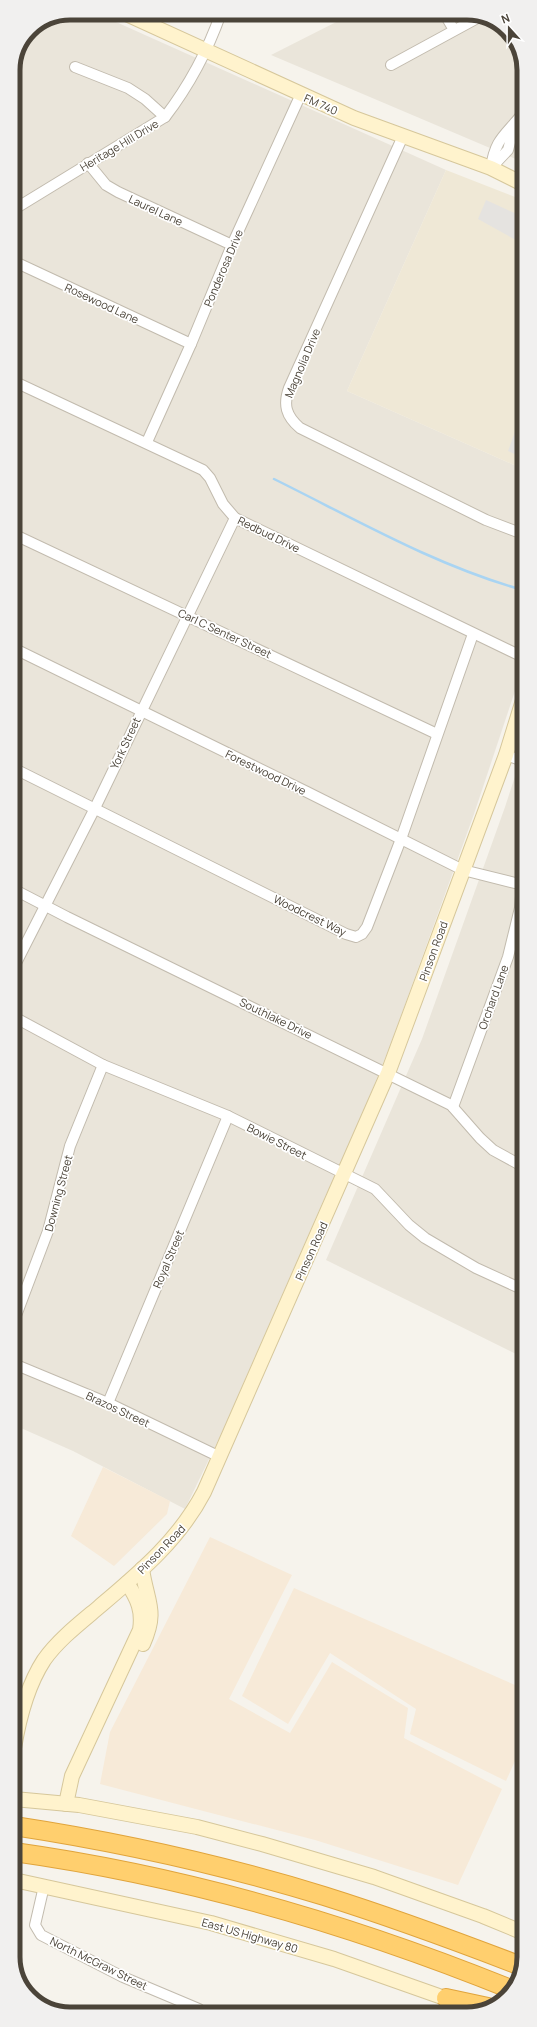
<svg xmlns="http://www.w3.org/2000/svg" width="537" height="2027" viewBox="0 0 537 2027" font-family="Manrope,sans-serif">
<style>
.residential{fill:#eae5da}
.commercial{fill:#f7ead8}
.education{fill:#efe8d6}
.parking{fill:#e5e3e0}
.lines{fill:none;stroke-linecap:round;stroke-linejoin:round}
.stream{stroke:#a9d4f2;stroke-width:2.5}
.minor-casing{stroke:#c2bbae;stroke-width:12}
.secondary-casing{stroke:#d6c79b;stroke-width:16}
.motorway-casing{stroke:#e0a43c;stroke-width:20}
.minor{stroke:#fff;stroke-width:10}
.secondary{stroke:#fff3cd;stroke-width:14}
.motorway{stroke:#ffcf6e;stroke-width:18}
.labels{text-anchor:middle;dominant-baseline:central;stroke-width:3.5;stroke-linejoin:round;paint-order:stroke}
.street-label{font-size:11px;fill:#4b4439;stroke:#fff}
.rim{fill:none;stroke:#4b4439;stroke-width:5}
</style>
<rect width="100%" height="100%" fill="#f6f3ec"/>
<g class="residential">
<polygon points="70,13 96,13 446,170 347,391 523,469 523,664 519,679 474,814 390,1046 346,1154 325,1197 223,1430 185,1509 73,1451 14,1425 13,69 30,29"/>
<polygon points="354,13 474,13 505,27 523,58 523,162 271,55"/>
<polygon points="523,752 524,1358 326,1260 422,1039 505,807"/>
<polygon points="27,1991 78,2014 66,2014 32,2000"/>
</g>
<g class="commercial">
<polygon points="103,1467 170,1501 167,1514 114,1566 71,1536"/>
<polygon points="210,1537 292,1575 229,1699 290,1733 332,1662 408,1708 404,1738 502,1789 458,1885 315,1840 100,1784 110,1732"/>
<polygon points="294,1588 524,1689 524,1741 506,1781 410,1734 416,1709 330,1653 288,1724 242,1696"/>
</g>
<polygon class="education" points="446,170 523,200 523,469 347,391"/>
<g class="parking">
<polygon points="486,200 523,217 523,244 478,219"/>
<polygon points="523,410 523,458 508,451"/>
</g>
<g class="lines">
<path class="stream" d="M 274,479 C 355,519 436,566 523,590"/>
<g class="minor-casing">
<g id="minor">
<polyline points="444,13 454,30"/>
<polyline points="391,65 481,16"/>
<polyline points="75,67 128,88 145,99 165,117"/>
<path d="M 403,136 L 289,388 C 283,405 286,416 300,428 L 486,520 L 523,534"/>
<polyline points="88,163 106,185 118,192 232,245"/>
<path d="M 491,168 C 495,138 506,135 523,113"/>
<polyline points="491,168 508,150 515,123"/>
<path d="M 13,210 L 165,117 C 188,87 208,50 221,13"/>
<polyline points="13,261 191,344"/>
<polyline points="13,381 203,470 210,478 223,504 235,518 523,657"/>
<polyline points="147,442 191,344 232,245 301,94"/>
<polyline points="13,534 437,734"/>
<polyline points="13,648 307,792 463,870 523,885"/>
<polyline points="506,755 523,761"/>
<polyline points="13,768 346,934 356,937 362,934 367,927 401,839 473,634"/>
<polyline points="13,889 67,917 451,1105 480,1138 493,1150 524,1167"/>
<polyline points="14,967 95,808 235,518"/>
<polyline points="14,1017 103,1065 228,1116 375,1189 409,1225 425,1238 476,1268 524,1290"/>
<polyline points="453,1107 508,957 520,908 522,885"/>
<polyline points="14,1321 48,1231 70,1146 103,1065"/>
<polyline points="14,1364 108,1403 220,1457"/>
<polyline points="108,1403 228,1116"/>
<polyline points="44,1886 35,1925 41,1935 123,1977 199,2009 202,2014"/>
</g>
</g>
<g class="secondary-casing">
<g id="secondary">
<polyline points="124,13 354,118 491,168 523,184"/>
<path d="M 142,1569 C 147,1603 158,1610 143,1644"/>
<path d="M 14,1748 C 19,1718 27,1686 44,1660 C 58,1640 80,1623 99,1607 C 139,1573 179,1540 204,1492 L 388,1073 L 506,755 L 523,700"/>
<polyline points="14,1799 79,1805 197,1827 262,1844 374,1877 483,1916 524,1933"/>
<path d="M 66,1804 L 72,1776 L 140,1630 C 143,1611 138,1599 127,1583"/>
<polyline points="14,1880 211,1923 334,1959 456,2002"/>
</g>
</g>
<g class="motorway-casing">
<g id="motorway">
<path d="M 14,1826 C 119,1842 223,1865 324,1896 C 391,1917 456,1941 521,1966"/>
<path d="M 14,1852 C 185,1876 353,1925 513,1990"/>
<polyline points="446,1998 488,2007"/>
</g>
</g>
<use href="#minor" class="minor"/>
<use href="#secondary" class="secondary"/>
<use href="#motorway" class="motorway"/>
</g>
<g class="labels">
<g class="street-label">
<text transform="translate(321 104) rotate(24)">FM 740</text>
<text transform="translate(119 145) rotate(-31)">Heritage Hill Drive</text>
<text transform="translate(156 210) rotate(25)">Laurel Lane</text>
<text transform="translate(223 268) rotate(-67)">Ponderosa Drive</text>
<text transform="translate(102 303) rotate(25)">Rosewood Lane</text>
<text transform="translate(302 363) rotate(-67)">Magnolia Drive</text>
<text transform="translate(269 534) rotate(26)">Redbud Drive</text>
<text transform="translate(225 633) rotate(25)">Carl C Senter Street</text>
<text transform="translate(125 743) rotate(-65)">York Street</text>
<text transform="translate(266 772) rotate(26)">Forestwood Drive</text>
<text transform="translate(310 915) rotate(26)">Woodcrest Way</text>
<text transform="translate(433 951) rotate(-70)">Pinson Road</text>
<text transform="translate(493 997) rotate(-70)">Orchard Lane</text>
<text transform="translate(276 1018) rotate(26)">Southlake Drive</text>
<text transform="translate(277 1141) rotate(27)">Bowie Street</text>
<text transform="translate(58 1193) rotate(-75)">Downing Street</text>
<text transform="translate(311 1251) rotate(-66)">Pinson Road</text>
<text transform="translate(168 1259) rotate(-67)">Royal Street</text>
<text transform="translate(118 1409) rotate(25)">Brazos Street</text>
<text transform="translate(161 1549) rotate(-46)">Pinson Road</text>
<text transform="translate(250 1935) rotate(16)">East US Highway 80</text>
<text transform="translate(99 1963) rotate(26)">North McGraw Street</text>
</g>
</g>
<path d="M0 0H537V2027H0ZM70 20H467A50 50 0 0 1 517 70V1957A50 50 0 0 1 467 2007H70A50 50 0 0 1 20 1957V70A50 50 0 0 1 70 20Z" fill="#f1f0ef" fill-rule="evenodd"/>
<path class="rim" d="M70 20H467A50 50 0 0 1 517 70V1957A50 50 0 0 1 467 2007H70A50 50 0 0 1 20 1957V70A50 50 0 0 1 70 20Z"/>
<g transform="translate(509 28) rotate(339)" stroke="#ffffff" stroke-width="3" paint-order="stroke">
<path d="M0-3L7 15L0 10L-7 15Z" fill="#4b4439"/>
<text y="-6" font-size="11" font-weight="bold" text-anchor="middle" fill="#4b4439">N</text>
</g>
</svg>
